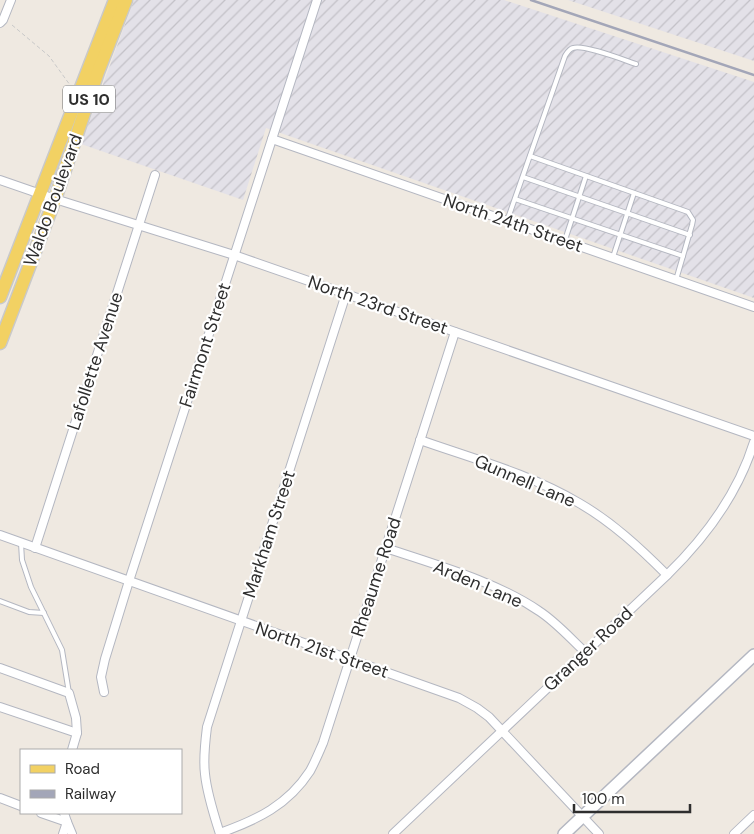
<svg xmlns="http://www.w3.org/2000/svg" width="754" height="834" viewBox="0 0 754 834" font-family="'DM Sans',sans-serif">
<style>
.industrial{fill:url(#industrial-furrows)}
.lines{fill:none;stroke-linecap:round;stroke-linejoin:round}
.lane-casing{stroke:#b4b7c1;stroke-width:6}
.street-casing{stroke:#b4b7c1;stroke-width:10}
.secondary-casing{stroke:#b4b7c1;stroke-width:14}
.primary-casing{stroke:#c9c9c9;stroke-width:15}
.path{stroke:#c9c9c9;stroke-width:1;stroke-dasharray:4 2.5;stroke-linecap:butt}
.lane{stroke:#fff;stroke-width:4}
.street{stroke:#fff;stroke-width:8}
.secondary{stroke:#fff;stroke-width:11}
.primary{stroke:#f2d163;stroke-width:12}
.rail{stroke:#a3a6b8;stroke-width:2.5}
.labels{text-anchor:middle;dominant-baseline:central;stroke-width:4.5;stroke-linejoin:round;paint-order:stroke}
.shield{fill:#fff;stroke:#6d6d6d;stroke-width:1}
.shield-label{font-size:16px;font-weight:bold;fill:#2e2e2e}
.street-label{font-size:18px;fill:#2e2e2e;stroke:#fff}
</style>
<defs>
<pattern id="industrial-furrows" width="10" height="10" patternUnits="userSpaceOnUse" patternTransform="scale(1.25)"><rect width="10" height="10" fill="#e3e1e8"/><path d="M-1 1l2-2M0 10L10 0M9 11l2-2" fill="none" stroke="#c3c1c7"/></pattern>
</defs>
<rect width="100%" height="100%" fill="#efe9e1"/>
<g class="industrial">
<polygon points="134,0 504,0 754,82 754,298 266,128 243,200 81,144"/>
<polygon points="568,0 754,0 754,61"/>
</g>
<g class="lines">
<g class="lane-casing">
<g id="lane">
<polyline points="530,156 688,212 693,220 692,225 676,280"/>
<polyline points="523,177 690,235"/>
<polyline points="515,199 683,256"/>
<path d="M 507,221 L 565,56 C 567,53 569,49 573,48 C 583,44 624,60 636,64"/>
<polyline points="565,240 586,176"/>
<polyline points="613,257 634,193"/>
<polyline points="21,543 22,560 31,587 62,650 69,693"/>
<polyline points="0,601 29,612 44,613"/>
</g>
</g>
<g class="street-casing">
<g id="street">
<polyline points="0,23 3,20 11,0"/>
<polyline points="272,139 754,307"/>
<polyline points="0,180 55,199 234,255 754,436"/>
<path d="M 420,440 C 474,459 530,474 579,503 C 612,522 640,548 667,575"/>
<polyline points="0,535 459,698 477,708 489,717 599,834"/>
<polyline points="35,548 155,175"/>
<path d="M 386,548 C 436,565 495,581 539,611 C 556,622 570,638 585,652"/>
<polyline points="0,668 69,693 76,718 77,733 72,750"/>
<polyline points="104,692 101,677 105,659 129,581 317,0"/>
<polyline points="0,707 77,733"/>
<polyline points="0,798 21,806"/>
<polyline points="41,813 67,822 72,834"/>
<path d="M 220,833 C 257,820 288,805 310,771 C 315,762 319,752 323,743 L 455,332"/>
<polyline points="63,834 67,822 64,813"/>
<path d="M 220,834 C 214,815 207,794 205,774 C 203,758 205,743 207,727 L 346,294"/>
<path d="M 393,834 L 667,575 C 706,537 738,494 754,442"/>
<polyline points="734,834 754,815"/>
</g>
</g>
<g class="secondary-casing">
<polyline id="secondary" points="564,834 754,655"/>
</g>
<g class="primary-casing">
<g id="primary">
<polyline points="0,297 115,0"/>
<polyline points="0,343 55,199 98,72 126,0"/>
</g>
</g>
<polyline class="path" points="12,25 49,56 70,85"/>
<use href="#lane" class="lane"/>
<use href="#street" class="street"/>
<use href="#secondary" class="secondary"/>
<use href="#primary" class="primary"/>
<polyline class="rail" points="531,0 754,75"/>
</g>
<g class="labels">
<rect class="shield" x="63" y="85.5" width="52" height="27" rx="4"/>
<g class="shield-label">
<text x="89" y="99">US 10</text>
</g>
<g class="street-label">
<text transform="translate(53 200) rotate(-70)">Waldo Boulevard</text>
<text transform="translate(513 223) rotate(19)">North 24th Street</text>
<text transform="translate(378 305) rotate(19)">North 23rd Street</text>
<text transform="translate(205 345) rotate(-72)">Fairmont Street</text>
<text transform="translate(95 361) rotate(-72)">Lafollette Avenue</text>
<text transform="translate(525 481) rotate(23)">Gunnell Lane</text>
<text transform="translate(269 534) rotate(-72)">Markham Street</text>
<text transform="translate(376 577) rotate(-72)">Rheaume Road</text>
<text transform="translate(478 584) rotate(23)">Arden Lane</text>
<text transform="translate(588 649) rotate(-43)">Granger Road</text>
<text transform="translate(322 650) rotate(19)">North 21st Street</text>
</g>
</g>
<rect x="20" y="749" width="162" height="65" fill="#ffffff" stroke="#ababab"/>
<rect x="30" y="765" width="25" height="8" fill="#f2d163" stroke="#ababab"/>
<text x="65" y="774" font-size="15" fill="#2e2e2e">Road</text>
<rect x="30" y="790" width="25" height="8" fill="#a3a6b8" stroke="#ababab"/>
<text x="65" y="799" font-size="15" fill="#2e2e2e">Railway</text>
<path d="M574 804v8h116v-8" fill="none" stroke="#2e2e2e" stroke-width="2.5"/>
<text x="582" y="804" font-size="15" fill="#2e2e2e" stroke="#ffffff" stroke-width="4" paint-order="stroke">100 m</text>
</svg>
